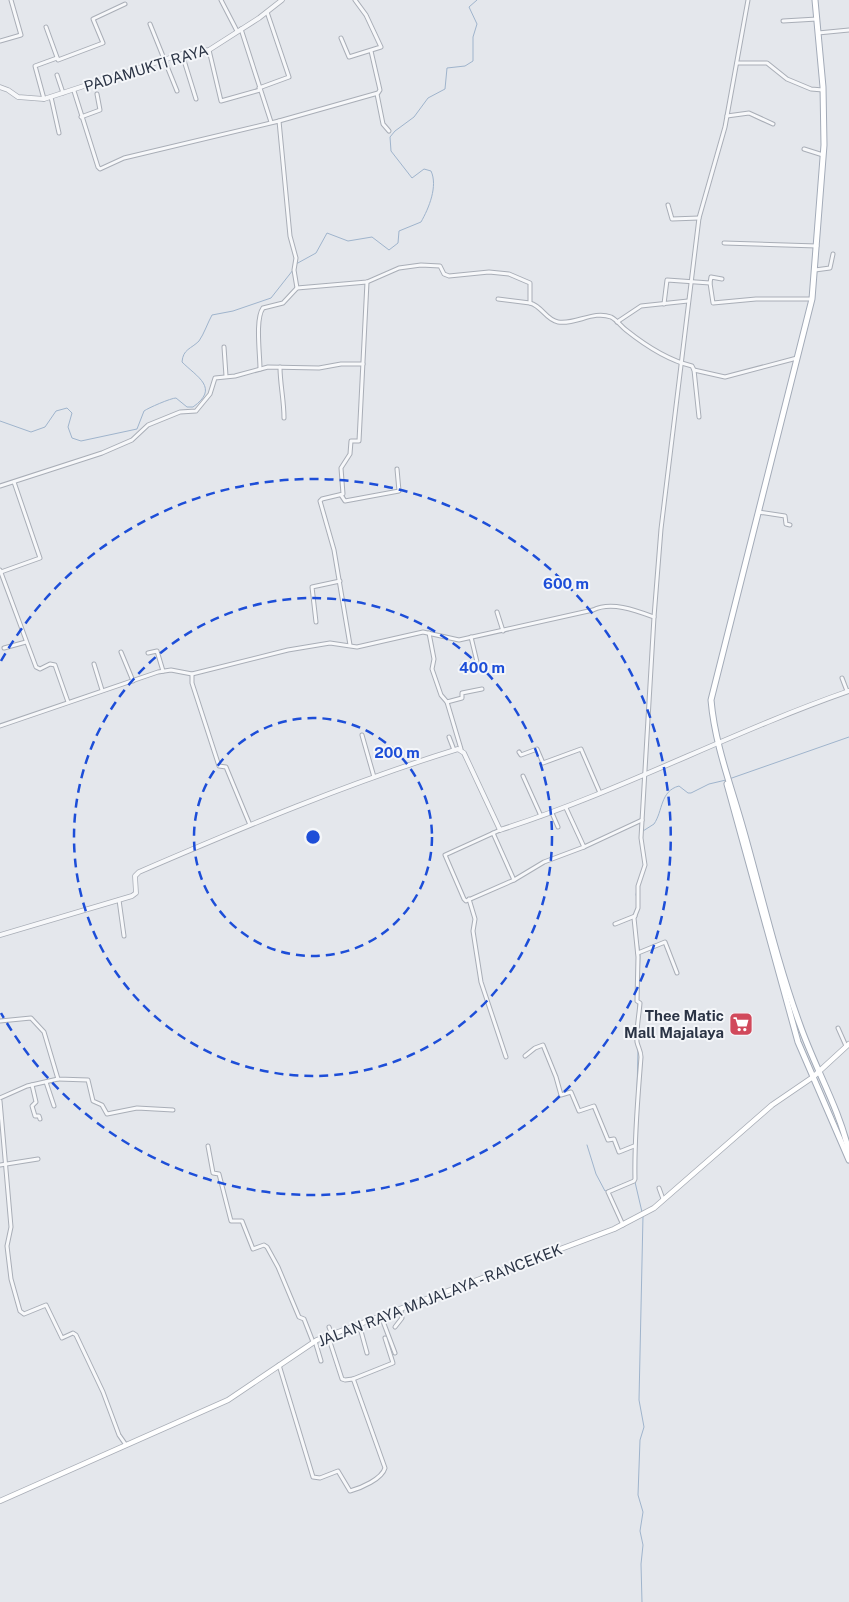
<svg xmlns="http://www.w3.org/2000/svg" width="849" height="1602" viewBox="0 0 849 1602" font-family="'Public Sans',sans-serif">
<style>
.lines{fill:none;stroke-linecap:round;stroke-linejoin:round}
.stream{stroke:#9fb4cc;stroke-width:1}
.minor-casing{stroke:#a9aeb7;stroke-width:5}
.tertiary-casing{stroke:#a9aeb7;stroke-width:5.5}
.secondary-casing{stroke:#a9aeb7;stroke-width:6}
.primary-casing{stroke:#a3abb8;stroke-width:7}
.minor{stroke:#f7f8fa;stroke-width:3}
.tertiary{stroke:#f7f8fa;stroke-width:4}
.secondary{stroke:#fff;stroke-width:4.5}
.primary{stroke:#fff;stroke-width:5}
.ring{fill:none;stroke:#1d4ed8;stroke-width:2.5;stroke-dasharray:9 6}
.labels{text-anchor:middle;dominant-baseline:central;stroke-width:4;stroke-linejoin:round;paint-order:stroke}
.street-label{font-size:15px;fill:#2b3445;stroke:#f4f6f9}
.poi-label{font-size:15px;font-weight:bold;fill:#2b3445;stroke:#f4f6f9;text-anchor:end}
.centre{fill:#1d4ed8;stroke:#f4f6f9;stroke-width:2.5}
.ring-label{font-size:15px;text-anchor:middle;font-weight:bold;fill:#1d4ed8;stroke:#f4f6f9;stroke-width:4;stroke-linejoin:round;paint-order:stroke}
</style>
<rect width="100%" height="100%" fill="#e4e7ec"/>
<g class="lines">
<g class="stream">
<path d="M 296,264 L 316,253 L 327,233 L 348,241 L 372,237 L 389,250 L 398,243 L 399,231 L 421,222 C 429,208 438,186 431,171 L 424,169 L 412,178 L 391,151 L 390,137 L 395,131 L 414,117 L 428,98 L 445,89 L 447,68 L 465,66 L 473,61 L 473,37 L 477,24 L 469,7 L 477,0"/>
<path d="M 0,421 L 31,432 L 45,427 L 56,411 L 67,408 L 72,413 L 68,427 L 72,438 L 81,441 L 137,429 L 144,411 C 148,408 171,398 176,398 L 187,407 L 193,407 C 220,388 197,377 182,362 C 183,349 191,349 199,341 C 204,334 208,322 212,315 L 233,311 L 271,298 L 293,270"/>
<polyline points="729,779 849,737"/>
<path d="M 643,831 L 654,824 C 663,811 660,791 679,786 L 688,793 L 691,793 L 709,784 L 726,780"/>
<polyline points="640,841 641,849"/>
<polyline points="636,895 639,879"/>
<polyline points="638,941 640,955 639,982"/>
<polyline points="638,1012 638,1003"/>
<polyline points="637,1093 638,1050"/>
<polyline points="587,1145 596,1174 605,1191 623,1184"/>
<polyline points="635,1182 642,1212"/>
<polyline points="642,1602 641,1564 643,1545 640,1531 643,1512 638,1495 640,1440 644,1427 639,1400 643,1216"/>
</g>
<g class="minor-casing">
<g id="minor">
<polyline points="221,0 237,31"/>
<polyline points="783,21 817,19"/>
<polyline points="150,24 177,91"/>
<polyline points="46,27 58,60 103,43 93,19 125,4"/>
<polyline points="241,29 271,122"/>
<polyline points="818,33 849,30"/>
<polyline points="341,38 349,57 381,47 366,15 355,0"/>
<polyline points="0,41 21,35 11,0"/>
<polyline points="209,50 221,101 260,90"/>
<polyline points="182,54 196,99"/>
<polyline points="737,63 767,63 787,79 811,89 823,90"/>
<polyline points="57,75 63,93"/>
<polyline points="259,88 289,77 267,12"/>
<polyline points="74,91 98,167 100,169 124,158 279,121 290,236 296,258 294,270 297,288"/>
<polyline points="377,94 383,124 389,131"/>
<polyline points="51,97 59,133"/>
<polyline points="44,99 35,66 57,58"/>
<polyline points="727,116 749,113 773,124"/>
<polyline points="81,117 100,110 97,94"/>
<polyline points="279,121 378,93 380,90 371,51"/>
<polyline points="804,149 823,155"/>
<polyline points="668,205 672,219 699,218"/>
<polyline points="724,243 817,246"/>
<polyline points="815,270 830,268 833,254"/>
<polyline points="710,283 713,303 756,299 812,299"/>
<polyline points="498,299 530,303"/>
<polyline points="664,304 667,280 710,283 711,277 722,279"/>
<polyline points="617,322 641,306 688,301"/>
<polyline points="224,347 226,376"/>
<path d="M 280,367 C 280,384 284,400 284,418"/>
<path d="M 260,369 C 260,354 255,319 263,308 L 283,303 L 297,288 L 367,282 L 399,268 L 421,265 L 440,266 L 444,274 L 449,276 L 489,272 L 509,274 L 530,283 L 530,303 C 542,306 546,320 558,322 C 576,325 593,310 611,317 C 617,320 621,326 626,330 C 646,346 667,360 692,366 L 694,370 L 725,377 L 797,358"/>
<polyline points="694,370 699,417"/>
<polyline points="0,486 102,453 132,440 148,425 180,412 196,411 210,394 215,378 235,376 268,367 319,368 341,364 363,364"/>
<polyline points="341,495 345,501 399,491 397,469"/>
<polyline points="758,512 785,516 786,524 790,525"/>
<polyline points="0,570 36,667 40,669 50,664 55,665 68,702"/>
<polyline points="1,572 40,558 14,482"/>
<polyline points="497,612 503,631"/>
<polyline points="654,617 661,529 699,218 725,127 748,0"/>
<polyline points="316,622 312,587 340,581"/>
<polyline points="429,633 434,659 432,669 441,695 447,702 461,749"/>
<polyline points="350,645 334,550 320,501 322,499 343,494 341,468 350,454 351,441 359,441 367,282"/>
<polyline points="4,648 26,642"/>
<polyline points="121,652 133,681"/>
<polyline points="148,653 157,651 163,671"/>
<polyline points="94,664 102,690"/>
<polyline points="462,666 477,662 471,637"/>
<polyline points="192,674 192,683 219,766 226,767 250,825"/>
<polyline points="842,678 847,691"/>
<polyline points="447,702 462,698 462,693 482,689"/>
<path d="M 0,726 L 158,672 L 171,670 L 192,674 L 288,650 L 330,643 L 357,647 L 423,632 L 459,640 L 593,610 C 611,601 635,610 654,617 L 641,838 L 645,865 L 638,886 L 638,908 L 634,918 L 638,957 L 637,1001 L 640,1003 C 639,1016 636,1030 637,1042 C 638,1047 641,1051 641,1057 C 638,1097 634,1138 635,1179 L 634,1181 L 608,1192 L 623,1225"/>
<polyline points="362,735 374,777"/>
<polyline points="449,737 454,750"/>
<polyline points="519,752 521,755 537,749 543,763 581,749 600,793"/>
<polyline points="523,776 541,816"/>
<polyline points="566,808 584,847"/>
<polyline points="552,813 558,827"/>
<polyline points="500,830 445,855 464,899 466,901 514,880 544,862 584,847 642,820"/>
<polyline points="493,833 514,880"/>
<polyline points="469,899 475,919 473,931 481,982 506,1057"/>
<polyline points="119,900 124,936"/>
<polyline points="615,924 635,916"/>
<polyline points="638,953 665,942 677,973"/>
<polyline points="0,1021 31,1018 44,1032 58,1079 88,1080 93,1101 102,1105 107,1114 137,1108 173,1110"/>
<polyline points="838,1028 846,1046"/>
<polyline points="525,1056 535,1048 543,1045 556,1077 561,1095 571,1092 579,1111 594,1106 608,1140 614,1139 619,1152 634,1146"/>
<polyline points="46,1082 54,1106"/>
<polyline points="32,1085 36,1102 32,1106 35,1116 39,1116 40,1119"/>
<polyline points="0,1098 27,1086 58,1079"/>
<polyline points="0,1101 11,1227 7,1246 11,1279 20,1311 24,1314 46,1305 62,1338 73,1333 76,1335 103,1392 119,1435 126,1445"/>
<polyline points="208,1146 213,1173 219,1174 231,1221 242,1221 253,1249 264,1245 267,1247 278,1267 299,1317 304,1319 313,1342"/>
<polyline points="0,1165 38,1159"/>
<polyline points="659,1188 663,1199"/>
<polyline points="381,1316 395,1353"/>
<polyline points="359,1324 367,1353"/>
<polyline points="329,1327 332,1335"/>
<polyline points="395,1327 402,1318 401,1310"/>
<polyline points="315,1341 321,1361"/>
<path d="M 279,1365 L 313,1477 L 320,1478 L 338,1471 L 350,1491 C 361,1488 382,1479 385,1468 L 354,1381 L 353,1379 L 345,1380 L 342,1379 L 328,1336"/>
<polyline points="353,1379 393,1363 385,1338"/>
</g>
</g>
<g class="tertiary-casing">
<g id="tertiary">
<polyline points="0,87 8,90 18,97 44,99 182,54 209,50 259,18 282,0"/>
<path d="M 0,935 L 132,896 L 136,893 L 135,876 L 139,872 C 241,828 351,782 458,749 L 464,753 L 500,830 C 619,792 731,732 849,691"/>
</g>
</g>
<g class="secondary-casing">
<polyline id="secondary" points="0,1501 228,1400 317,1340 614,1229 654,1208 772,1105 813,1077 849,1044"/>
</g>
<g class="primary-casing">
<g id="primary">
<path d="M 815,0 L 823,87 L 824,145 L 812,299 L 711,700 C 715,746 732,788 744,832 C 762,896 777,962 800,1025 C 815,1068 839,1108 849,1152"/>
<polyline points="727,784 798,1042 849,1160"/>
</g>
</g>
<use href="#minor" class="minor"/>
<use href="#tertiary" class="tertiary"/>
<use href="#secondary" class="secondary"/>
<use href="#primary" class="primary"/>
</g>
<g class="ring">
<circle cx="313" cy="837" r="119"/>
<circle cx="313" cy="837" r="239"/>
<path d="M1 661A358 358 0 1 1 1 1013"/>
</g>
<defs>
<g id="supermarket-square" transform="scale(1.25)"><rect x="-9" y="-9" width="18" height="18" rx="4" fill="#d1495b" stroke="#f4f6f9"/><path d="M-6-5.5h2.5l.6 2H6L4.5 2H-2.5L-4.4-4H-6ZM-1.5 3.2a1.3 1.3 0 1 0 .1 0ZM3 3.2a1.3 1.3 0 1 0 .1 0Z" fill="#fff"/></g>
</defs>
<g fill-rule="evenodd">
<use href="#supermarket-square" x="741" y="1024"/>
</g>
<g class="labels">
<g class="street-label">
<text transform="translate(146 68) rotate(-17)">PADAMUKTI RAYA</text>
<text transform="translate(440 1295) rotate(-21)">JALAN RAYA MAJALAYA - RANCEKEK</text>
</g>
<g class="poi-label">
<text x="724" y="1015">Thee Matic<tspan x="724" dy="17">Mall Majalaya</tspan></text>
</g>
</g>
<circle cx="313" cy="837" r="8" class="centre"/>
<g class="ring-label">
<text x="566" y="589">600 m</text>
<text x="482" y="673">400 m</text>
<text x="397" y="758">200 m</text>
</g>
</svg>
